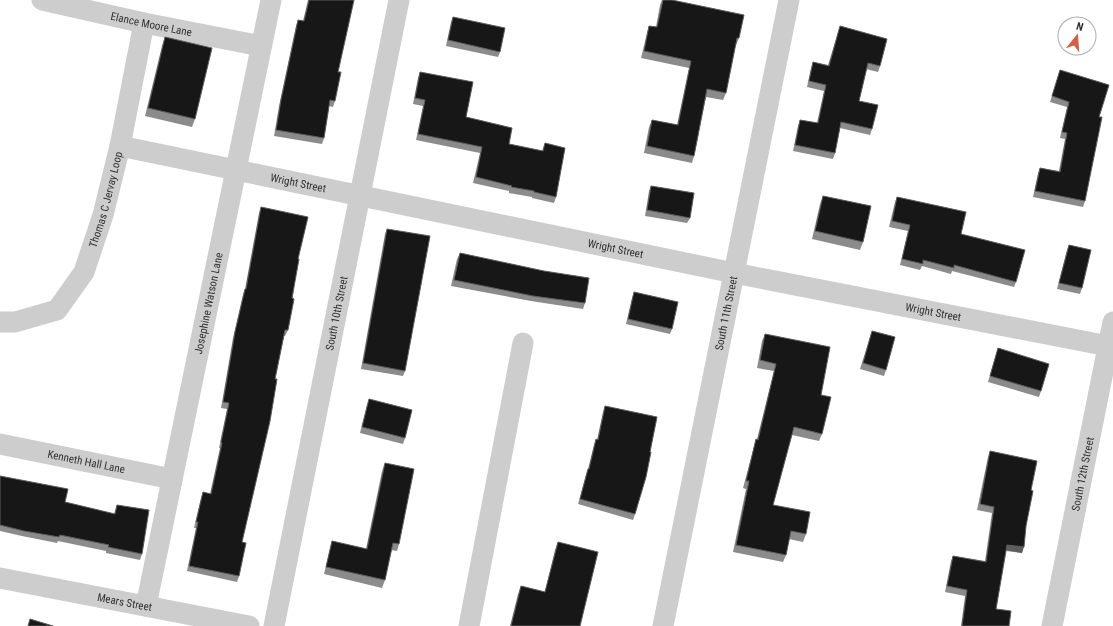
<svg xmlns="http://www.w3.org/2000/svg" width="1113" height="626" viewBox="0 0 1113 626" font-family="'Roboto Condensed',sans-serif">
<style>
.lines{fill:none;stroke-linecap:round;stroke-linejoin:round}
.minor{stroke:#cdcdcd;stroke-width:21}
.wall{fill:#8b8b8b}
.shaded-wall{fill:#5d5d5d}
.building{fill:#171717;stroke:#5d5d5d}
.labels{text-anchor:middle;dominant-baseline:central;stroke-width:4;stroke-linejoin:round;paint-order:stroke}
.street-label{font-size:11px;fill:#303030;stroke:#fff}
</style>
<rect width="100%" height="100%" fill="#fff"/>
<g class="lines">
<g class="minor">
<path id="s1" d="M 42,0 L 144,23 L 261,46"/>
<path id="s2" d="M 120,146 L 734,273 L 1113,347"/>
<path id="s3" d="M 0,322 L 15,322 L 57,310 L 84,272 L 103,215 L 120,146 L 144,23"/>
<path id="s4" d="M 0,444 L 172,479"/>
<path id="s5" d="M 0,578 L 249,626"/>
<path id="s6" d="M 146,606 L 271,0"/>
<path id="s7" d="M 274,626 L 399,0"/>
<polyline points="469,626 523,343"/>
<path id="s8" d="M 663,626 L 789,0"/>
<path id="s9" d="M 1052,626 L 1113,322"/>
</g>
</g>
<g class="wall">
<polygon points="308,0 354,0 338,72 335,101 333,107 329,106 324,138 322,144 274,136 279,106 296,26 298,20 303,21"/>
<polygon points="662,0 739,38 736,45 735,45 726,93 723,100 706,97 694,156 692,163 644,153 649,127 652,120 677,125 689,68 641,58 647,33 649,26 656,27 660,5"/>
<polygon points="453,17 500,52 498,57 446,46 451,22"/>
<polygon points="840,26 880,66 878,72 866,69 859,101 872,129 870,135 840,128 835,153 833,159 793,151 798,126 800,120 817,123 824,91 807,87 811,68 813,62 828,65"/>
<polygon points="165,37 195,119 192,127 145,116 162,46"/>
<polygon points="1060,70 1099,117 1085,201 1083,207 1033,197 1038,173 1040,168 1059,171 1065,139 1060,138 1067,107 1050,102"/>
<polygon points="420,72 466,117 509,144 542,151 545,143 556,197 554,203 532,198 532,197 509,193 509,191 473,183 480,153 416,140 423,106 413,104 418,78"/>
<polygon points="651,186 690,218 687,223 645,216 649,191"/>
<polygon points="823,196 863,242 860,250 812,239 820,204"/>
<polygon points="897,197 961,234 1016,282 1014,287 952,271 951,274 922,266 920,270 900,265 908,231 889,227 895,202"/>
<polygon points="261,207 298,259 288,330 285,336 284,336 242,542 239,576 237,582 187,571 196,528 194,528 201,498 203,492 210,494 220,448 219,448 227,409 221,408 233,338 243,295 245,289 259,213"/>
<polygon points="387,229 405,371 403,376 361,369 385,234"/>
<polygon points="1069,245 1082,288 1080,294 1057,289 1067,250"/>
<polygon points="460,253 585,303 583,309 531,301 451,286 457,259"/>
<polygon points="634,292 672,329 670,334 626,324 632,298"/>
<polygon points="872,331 886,370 884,376 860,369"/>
<polygon points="765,334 821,395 822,434 819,441 792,435 773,505 806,534 803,542 789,539 786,555 783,562 733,552 746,489 743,488 754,447 756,439 757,439 774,371 757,368 762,341"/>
<polygon points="998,348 1041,391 1039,397 988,382"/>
<polygon points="369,399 405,438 403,444 360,433 367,405"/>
<polygon points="605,406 635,514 633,520 578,504 586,475 588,469 594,445 596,439 597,440 603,412"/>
<polygon points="990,451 1031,490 1026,526 1022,553 1006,551 996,609 1009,626 961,626 965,596 945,592 951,561 953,556 985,561 992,513 977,510 988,457"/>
<polygon points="385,463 399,544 397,551 391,550 385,580 382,588 324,574 330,549 332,541 366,549 382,471"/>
<polygon points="0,476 65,502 114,514 117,505 142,554 140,560 106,553 106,551 58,541 57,543 22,536 0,531"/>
<polygon points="558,542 580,626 510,626 518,594 521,586 545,592 555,550"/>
</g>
<polygon class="shaded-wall" points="1007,545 1024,547 1022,553 1005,550"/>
<g class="building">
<polygon points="309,0 354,0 338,72 341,72 335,101 330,100 324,138 276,130 281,100 298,20 304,21"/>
<polygon points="663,0 672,0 744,15 739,38 737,38 726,93 707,89 694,156 647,146 652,120 678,125 691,61 644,51 649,26 657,27"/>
<polygon points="453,17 505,28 500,52 448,40"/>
<polygon points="840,26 887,39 880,66 868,63 859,101 878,105 872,129 841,122 835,153 795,145 800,120 818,123 826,85 809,81 813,62 829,66"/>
<polygon points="165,37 212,48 195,119 148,108"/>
<polygon points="1060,70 1109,85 1099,117 1102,117 1085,201 1035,191 1040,168 1060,172 1067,133 1062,132 1069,102 1052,96"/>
<polygon points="420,72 473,82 466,117 512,128 509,144 543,151 545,143 565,148 556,197 534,192 534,191 511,187 512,186 476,177 482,147 418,134 425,100 415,98"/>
<polygon points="651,186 694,193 690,218 647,210"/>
<polygon points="823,196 871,206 863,242 815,231"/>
<polygon points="897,197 966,212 961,234 1025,250 1016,282 954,265 954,268 923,260 923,264 902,259 910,225 892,221"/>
<polygon points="261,207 308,217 298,259 299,259 292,298 294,299 288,330 285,330 275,379 277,379 270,421 242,542 246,543 239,576 189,566 198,522 196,522 203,492 211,494 222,443 221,442 229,403 223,402 235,332 245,289 246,289"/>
<polygon points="387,229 430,236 405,371 363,363"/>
<polygon points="1069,245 1091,250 1082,288 1059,283"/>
<polygon points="460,253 544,271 589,278 585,303 533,296 454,280"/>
<polygon points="634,292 678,302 672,329 628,319"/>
<polygon points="872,331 895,337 886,370 863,363"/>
<polygon points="765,334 830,347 821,395 831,397 822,434 794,427 773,505 810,512 806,534 791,531 786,555 736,545 749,481 746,481 756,439 758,440 776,364 760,360"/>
<polygon points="998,348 1049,364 1041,391 990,376"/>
<polygon points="369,399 412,410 405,438 362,427"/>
<polygon points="605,406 657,417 650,452 651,452 646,477 635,514 580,499 588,469 589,469 596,439 598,440"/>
<polygon points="990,451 1037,461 1031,490 1033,491 1026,526 1024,547 1007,545 996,609 1011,611 1009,626 962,626 967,590 947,586 953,556 986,562 994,507 980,504"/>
<polygon points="385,463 414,469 399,544 393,543 385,580 326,567 332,541 367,549"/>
<polygon points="0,476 68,489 65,502 115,514 117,505 149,510 142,554 108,547 109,545 60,535 59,537 24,531 0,525"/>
<polygon points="558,542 598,552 580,626 511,626 521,586 545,592"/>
<polygon points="30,619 53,626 28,626"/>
</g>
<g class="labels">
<g class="street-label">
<text stroke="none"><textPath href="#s1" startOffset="112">Elance Moore Lane</textPath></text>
<text stroke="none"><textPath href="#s2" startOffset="182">Wright Street</textPath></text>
<text stroke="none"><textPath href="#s3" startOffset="181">Thomas C Jervay Loop</textPath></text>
<text stroke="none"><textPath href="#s2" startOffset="506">Wright Street</textPath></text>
<text stroke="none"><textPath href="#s6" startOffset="309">Josephine Watson Lane</textPath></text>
<text stroke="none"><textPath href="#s2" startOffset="830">Wright Street</textPath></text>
<text stroke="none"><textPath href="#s7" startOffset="319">South 10th Street</textPath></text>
<text stroke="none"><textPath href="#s8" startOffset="319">South 11th Street</textPath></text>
<text stroke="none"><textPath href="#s4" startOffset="88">Kenneth Hall Lane</textPath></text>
<text stroke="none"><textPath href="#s9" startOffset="155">South 12th Street</textPath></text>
<text stroke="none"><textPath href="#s5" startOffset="127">Mears Street</textPath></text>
</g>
</g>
<g transform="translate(1077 36) rotate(17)"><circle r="19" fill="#ffffff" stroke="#acacac"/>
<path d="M0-3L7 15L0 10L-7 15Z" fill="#d45f45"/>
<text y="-6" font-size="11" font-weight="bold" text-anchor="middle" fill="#303030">N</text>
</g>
</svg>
